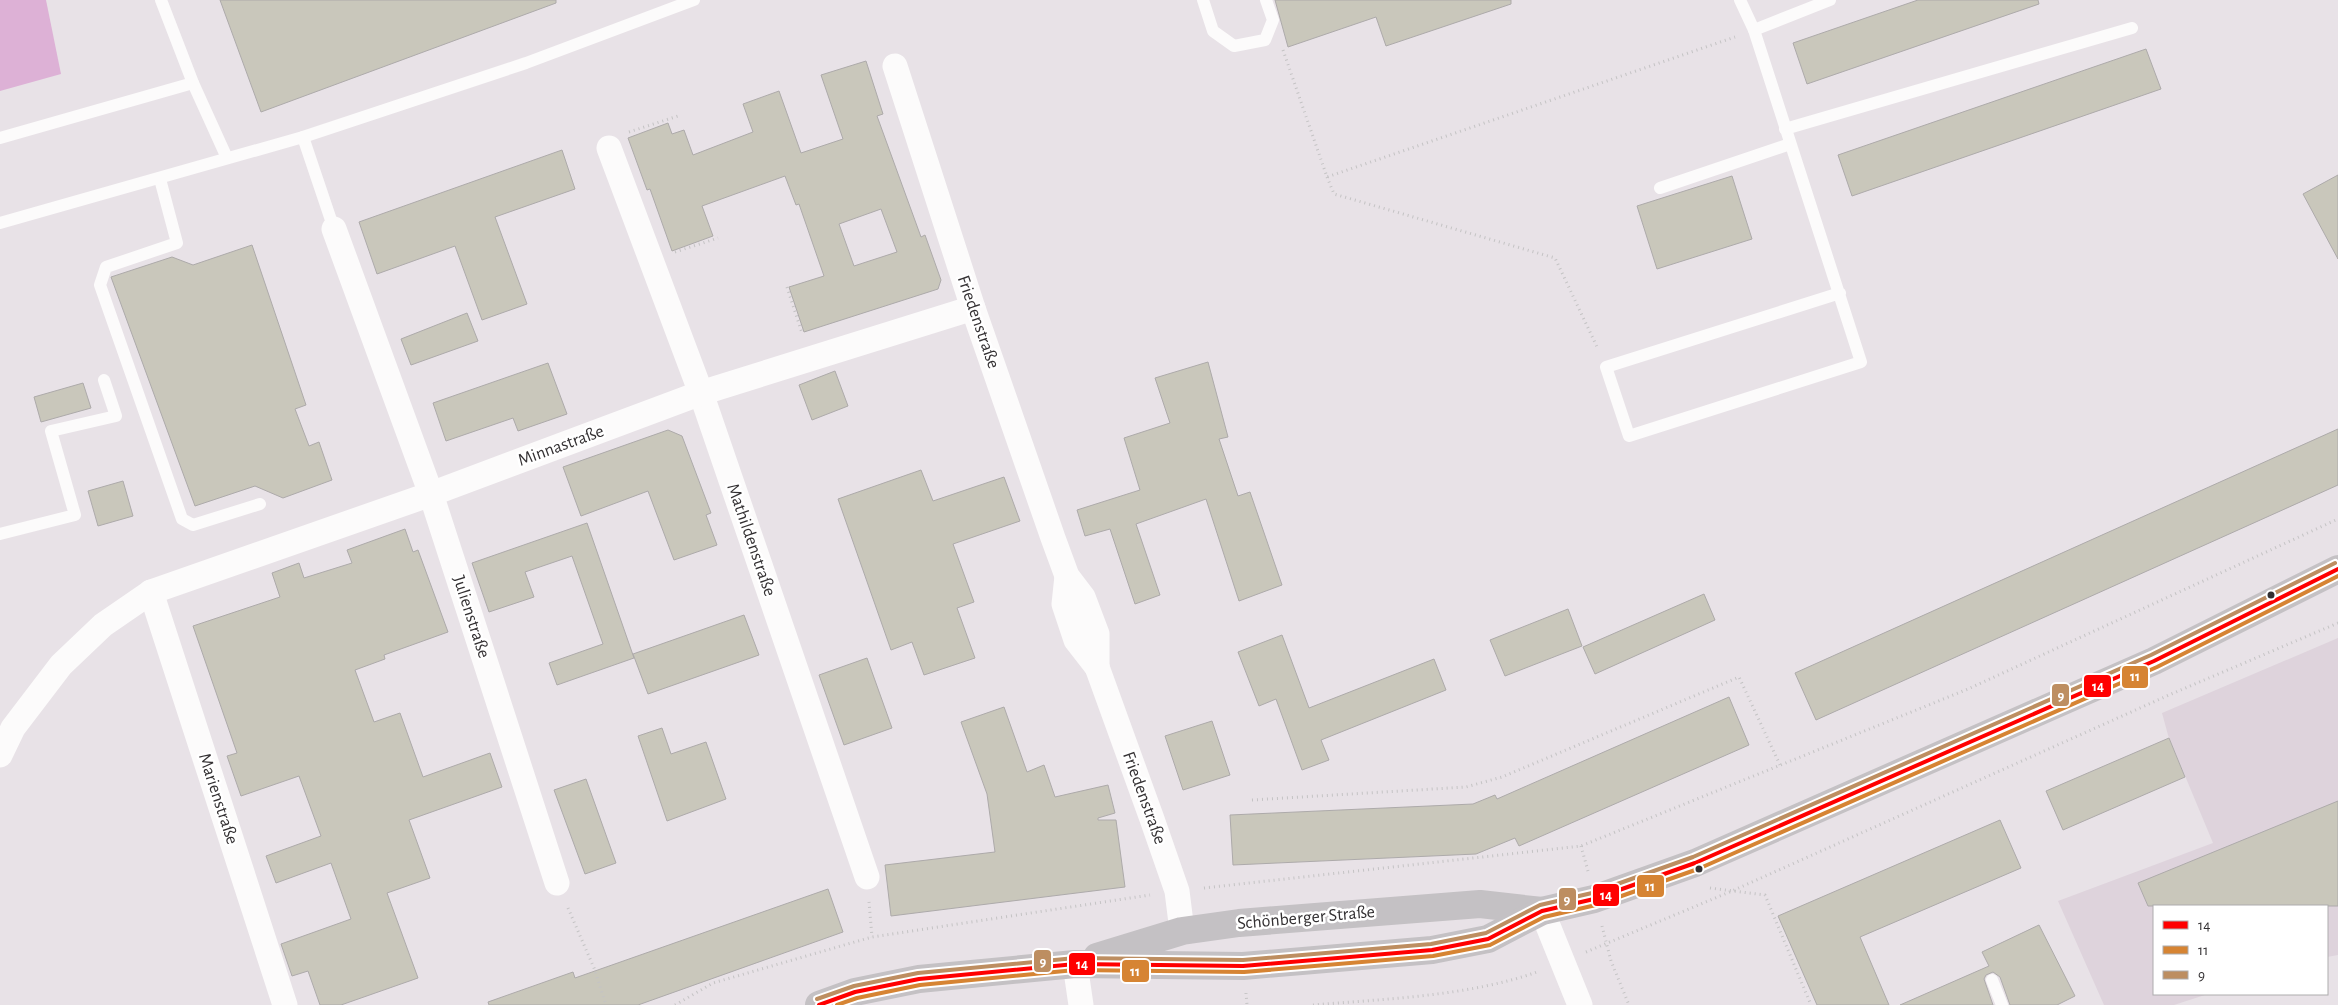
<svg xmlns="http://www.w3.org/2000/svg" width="2338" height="1005" viewBox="0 0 2338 1005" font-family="'Alegreya Sans',sans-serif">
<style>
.built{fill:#ded3dc}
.water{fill:#ddb1d6}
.building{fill:#c9c7bb;stroke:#adaaaa;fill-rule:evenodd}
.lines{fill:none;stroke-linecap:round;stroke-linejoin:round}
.path{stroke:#c4c3c4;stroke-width:3;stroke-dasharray:1 4;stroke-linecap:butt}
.service{stroke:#fcfbfb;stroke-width:12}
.minor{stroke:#fcfbfb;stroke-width:25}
.secondary{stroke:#c4c1c4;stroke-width:28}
.bus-1-casing{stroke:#fff;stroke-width:8}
.bus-2-casing{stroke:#fff;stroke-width:8}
.bus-3-casing{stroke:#fff;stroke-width:8}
.bus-1{stroke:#f00;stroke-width:4}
.bus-2{stroke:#d68433;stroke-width:4}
.bus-3{stroke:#bd8e61;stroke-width:4}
.bus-dot{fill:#333032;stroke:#fff;stroke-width:2}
.labels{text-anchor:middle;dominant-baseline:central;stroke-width:5;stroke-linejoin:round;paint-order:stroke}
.street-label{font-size:18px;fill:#333032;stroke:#fff}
.line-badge{stroke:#fff;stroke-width:2}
.badge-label{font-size:14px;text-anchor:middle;font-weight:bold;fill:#fff}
</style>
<rect width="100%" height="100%" fill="#e8e2e7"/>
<polygon class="built" points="2338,638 2338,955 2327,957 2327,906 2154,906 2154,994 2208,994 2174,1005 2104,1005 2058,901 2213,843 2168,735 2162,713"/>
<polygon class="water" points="0,0 46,0 61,74 0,91"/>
<g class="building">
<polygon points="220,0 556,0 556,3 261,112"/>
<polygon points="1275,0 1511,0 1511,4 1386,46 1376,17 1288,47"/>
<polygon points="1918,0 2038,0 2039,4 1807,84 1793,43"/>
<polygon points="2146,49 2161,89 1852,196 1838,155"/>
<path d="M 866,61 L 883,114 L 877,116 L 921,237 L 925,235 L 941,280 L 938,289 L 804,332 L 789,287 L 824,276 L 799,204 L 796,205 L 785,176 L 702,206 L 713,236 L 672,251 L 650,189 L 647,190 L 628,138 L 668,123 L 672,134 L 684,130 L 693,155 L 753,132 L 743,104 L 779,91 L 801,153 L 843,139 L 821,75 ZM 881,209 L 897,252 L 854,266 L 839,224 Z"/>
<polygon points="562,150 575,189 495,217 527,304 482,320 455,246 377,274 359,222"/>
<polygon points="2338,175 2338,259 2303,194"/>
<polygon points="1732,176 1752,239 1657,269 1637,206"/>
<polygon points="252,245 306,405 295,409 309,446 319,442 332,480 283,498 255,486 195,506 111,277 172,257 193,265"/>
<polygon points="467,313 478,341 411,365 401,339"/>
<polygon points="1208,362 1228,437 1219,439 1238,496 1250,492 1282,585 1239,601 1206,499 1136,524 1160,595 1135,604 1110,529 1085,536 1077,510 1140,490 1124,438 1170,423 1155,378"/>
<polygon points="548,363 567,414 518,431 513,418 446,441 433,403"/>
<polygon points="835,371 848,406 812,420 799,385"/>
<polygon points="83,383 91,408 41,422 34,397"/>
<polygon points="2338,429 2338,485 1816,720 1795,673"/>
<polygon points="668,430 682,436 711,513 706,515 717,545 674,560 648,491 581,516 563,467"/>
<polygon points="921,470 933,501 1004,477 1020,521 953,544 974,602 957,608 975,658 924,675 912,642 891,650 838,499"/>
<polygon points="123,481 133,516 98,526 88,491"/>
<polygon points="587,523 634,658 557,685 549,663 603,644 572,556 525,572 534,597 489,612 472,563"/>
<polygon points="405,529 413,552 418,550 448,632 384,655 385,659 355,670 374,722 400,713 423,777 490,753 502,787 409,820 430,878 387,893 418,978 341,1005 320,1005 308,971 292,976 281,944 351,919 331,863 276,883 266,856 321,836 299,776 241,796 227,756 237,753 193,626 280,597 272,573 299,563 304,578 352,563 347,550"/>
<polygon points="1704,594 1715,620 1595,674 1583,647"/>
<polygon points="1568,609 1582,646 1505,676 1490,640"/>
<polygon points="744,615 759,655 648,694 633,654"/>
<polygon points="1282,635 1309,708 1434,659 1446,690 1321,740 1329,760 1302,770 1276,699 1259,706 1238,652"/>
<polygon points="867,658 892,728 844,745 819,675"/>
<polygon points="1729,697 1749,745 1519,846 1515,838 1476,854 1233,865 1230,815 1473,804 1495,795 1497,799"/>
<polygon points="1004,707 1027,772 1044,765 1055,797 1108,785 1115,813 1098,818 1098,820 1116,820 1125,887 891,916 885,865 995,852 987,794 961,722"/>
<polygon points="1212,721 1230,775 1183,790 1165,736"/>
<polygon points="662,728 671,754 706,742 726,799 667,821 638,736"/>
<polygon points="2169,738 2185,777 2063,830 2046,791"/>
<polygon points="586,779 616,863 585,874 554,790"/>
<polygon points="2338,801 2338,906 2148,906 2138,883"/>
<polygon points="2000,820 2021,868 1860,937 1889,1005 1817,1005 1778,916"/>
<polygon points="828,889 843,932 638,1005 489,1005 488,1002 573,972 575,978"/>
<polygon points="2039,925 2075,996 2057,1005 2010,1005 2000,977 1993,972 1986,975 1984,979 1993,1005 1900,1005 1989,966 1982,952"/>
</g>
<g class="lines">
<g class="path">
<polyline points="1283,50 1327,177 1735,37"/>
<polyline points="629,132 681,115"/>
<polyline points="1327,177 1334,194 1555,258 1598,349"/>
<polyline points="675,252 718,238"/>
<polyline points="787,287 802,333"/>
<polyline points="1252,800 1466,787 1502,777 1739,677 1780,765"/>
<polyline points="1581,846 1588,871"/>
<polyline points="1204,888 1581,846 1968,689 2338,519"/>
<polyline points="1710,888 1765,895 1811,1005"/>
<polyline points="869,902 872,937"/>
<polyline points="568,908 594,968 606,1005"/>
<polyline points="1602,926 1611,961 1629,1005"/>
<polyline points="1586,952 1732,891 2169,695 2338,623"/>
<polyline points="1246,993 1247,1005"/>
<polyline points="675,1005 713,983 872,937 1150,895"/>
<path d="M 1313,1005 C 1384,999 1470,996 1537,972"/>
</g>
<g class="service">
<polyline points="161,0 193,83 227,158"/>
<polyline points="1203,0 1213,31 1234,46 1265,40 1273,20 1266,0"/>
<polyline points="1740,0 1754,30 1830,0"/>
<polyline points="1754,30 1861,362 1629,436 1606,367 1840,293"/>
<polyline points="1785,129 2132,28"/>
<polyline points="303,137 334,229"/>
<polyline points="0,138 193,83"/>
<polyline points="160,179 177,243 106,267 100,285 182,519 193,525 260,504"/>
<polyline points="1660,188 1790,144"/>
<polyline points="0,223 303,137 526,63 694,0"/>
<polyline points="0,534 75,515 51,431 116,416 104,380"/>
<polyline points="1992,980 2002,1005"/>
</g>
<g class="minor">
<polyline points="895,66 973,308 1053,538 1067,576 1083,597 1097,634 1097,667"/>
<polyline points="609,148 701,393 867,877"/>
<polyline points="334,229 431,494 557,883"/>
<polyline points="1067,576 1064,604 1076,640 1097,667 1152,819 1177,891 1182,931"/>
<polyline points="151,592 285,1005"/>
<polyline points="0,755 13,728 61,665 103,625 151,592 431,494 701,393 973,308"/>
<polyline points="1542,911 1580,1005"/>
<polyline points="1075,964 1081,1005"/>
</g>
<g class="secondary">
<polyline points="1097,957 1182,931 1239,923 1480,904 1542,911"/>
<polyline points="819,1005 855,992 919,979 1075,964 1243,966 1432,950 1488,939 1542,911 1594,899 1695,863 2154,661 2338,569"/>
</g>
<g class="bus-1-casing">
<polyline id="bus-1" points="819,1005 855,992 919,979 1075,964 1243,966 1432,950 1488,939 1542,911 1594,899 1695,863 2154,661 2338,569"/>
</g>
<g class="bus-2-casing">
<polyline id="bus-2" points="837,1005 857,998 920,985 1075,970 1244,972 1433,956 1490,945 1544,917 1596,905 1698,869 2157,667 2338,576"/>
</g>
<g class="bus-3-casing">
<polyline id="bus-3" points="817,999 854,986 918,973 1075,958 1243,960 1431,944 1486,933 1540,905 1592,893 1693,857 2151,655 2335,563"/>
</g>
<use href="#bus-1" class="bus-1"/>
<use href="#bus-2" class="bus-2"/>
<use href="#bus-3" class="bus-3"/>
</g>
<g class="bus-dot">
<circle cx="2271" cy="595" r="4.5"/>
<circle cx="1699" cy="869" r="4.5"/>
</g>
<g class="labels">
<g class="street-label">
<text transform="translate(978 322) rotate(71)">Friedenstraße</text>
<text transform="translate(561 446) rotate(-20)">Minnastraße</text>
<text transform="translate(751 540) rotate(71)">Mathildenstraße</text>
<text transform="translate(471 617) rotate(72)">Julienstraße</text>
<text transform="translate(1144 798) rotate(70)">Friedenstraße</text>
<text transform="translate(218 799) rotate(72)">Marienstraße</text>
<text transform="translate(1306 918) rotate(-5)">Schönberger Straße</text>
</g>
</g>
<g class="line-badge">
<rect x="2121" y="665" width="28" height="24" rx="5" fill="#d68433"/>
<rect x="2083" y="674" width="29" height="24" rx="5" fill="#f00"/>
<rect x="2051" y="683" width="19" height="24" rx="5" fill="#bd8e61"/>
<rect x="1636" y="874" width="29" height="24" rx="5" fill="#d68433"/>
<rect x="1592" y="883" width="28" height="24" rx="5" fill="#f00"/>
<rect x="1558" y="887" width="19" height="24" rx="5" fill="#bd8e61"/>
<rect x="1033" y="949" width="19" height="24" rx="5" fill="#bd8e61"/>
<rect x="1068" y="952" width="28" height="24" rx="5" fill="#f00"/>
<rect x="1121" y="959" width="29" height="24" rx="5" fill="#d68433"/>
</g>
<g class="badge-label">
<text x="2135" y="681">11</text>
<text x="2098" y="691">14</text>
<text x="2061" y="700">9</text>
<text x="1650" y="891">11</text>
<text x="1606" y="900">14</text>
<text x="1567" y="904">9</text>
<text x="1043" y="966">9</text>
<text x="1082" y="969">14</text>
<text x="1135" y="976">11</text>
</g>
<rect x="2153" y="905" width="175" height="90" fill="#ffffff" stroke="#adacad"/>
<rect x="2163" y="921" width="25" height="8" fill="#ff0000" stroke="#adacad"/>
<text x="2198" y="930" font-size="15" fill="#333032">14</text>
<rect x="2163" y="946" width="25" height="8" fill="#d68433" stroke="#adacad"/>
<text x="2198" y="955" font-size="15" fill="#333032">11</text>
<rect x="2163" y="971" width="25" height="8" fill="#bd8e61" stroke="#adacad"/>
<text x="2198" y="980" font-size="15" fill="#333032">9</text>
</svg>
